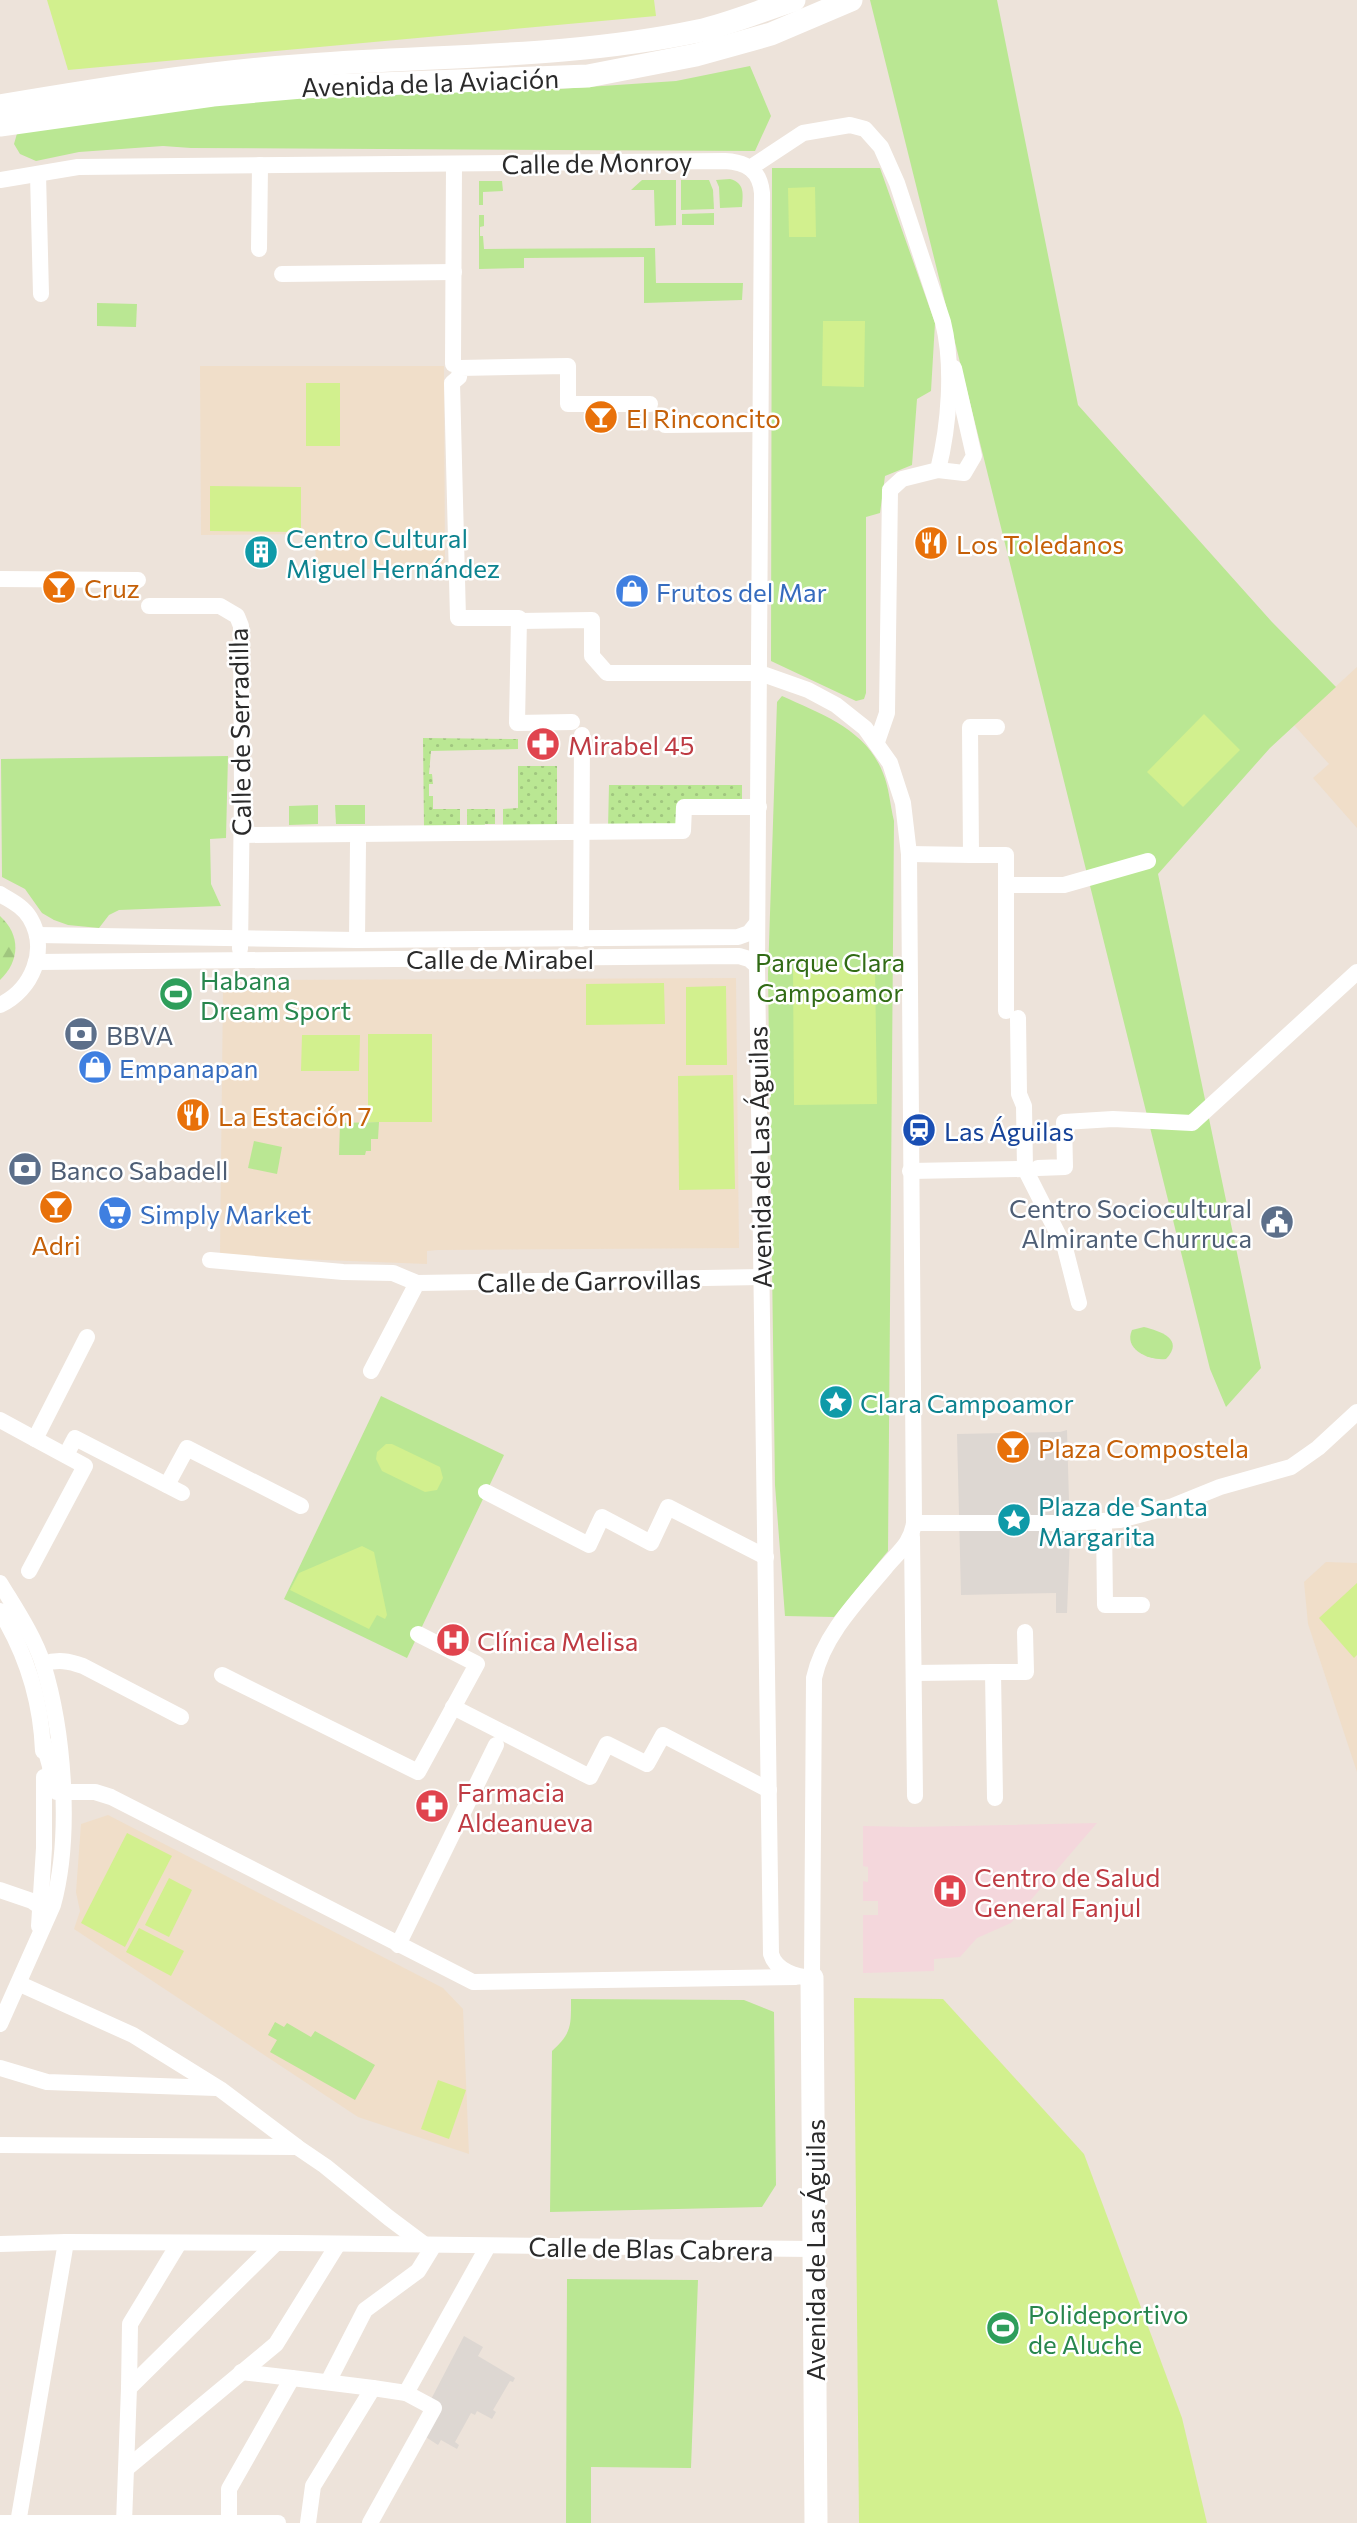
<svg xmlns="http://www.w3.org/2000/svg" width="1357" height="2523" viewBox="0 0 1357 2523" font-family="Commissioner,sans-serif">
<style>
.education{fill:#f0dec9}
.medical{fill:#f4d7dc}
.grass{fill:url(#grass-dots)}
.forest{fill:url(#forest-firs)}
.park{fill:#bae793}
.pitch{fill:#d2f08e}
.plaza{fill:#ddd7d2}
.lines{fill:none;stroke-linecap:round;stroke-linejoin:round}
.street{stroke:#fff;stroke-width:16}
.secondary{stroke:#fff;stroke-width:23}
.labels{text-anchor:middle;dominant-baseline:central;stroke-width:5;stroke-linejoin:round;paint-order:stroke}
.street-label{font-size:26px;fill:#2a2a2a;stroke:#fff}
.food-label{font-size:26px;fill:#c56008;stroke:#fff;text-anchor:start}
.culture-label{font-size:26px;fill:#0d838f;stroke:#fff;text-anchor:start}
.shop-label{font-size:26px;fill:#366cbe;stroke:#fff;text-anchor:start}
.health-label{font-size:26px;fill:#be3a42;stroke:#fff;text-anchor:start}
.park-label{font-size:26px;fill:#316b15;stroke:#fff}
.leisure-label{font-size:26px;fill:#27864d;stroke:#fff;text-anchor:start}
.service-label{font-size:26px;fill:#4e5e75;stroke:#fff;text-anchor:start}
.transit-label{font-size:26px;fill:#164399;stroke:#fff;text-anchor:start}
</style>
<defs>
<pattern id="grass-dots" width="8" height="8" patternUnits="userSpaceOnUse" patternTransform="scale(1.75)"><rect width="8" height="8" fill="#bae793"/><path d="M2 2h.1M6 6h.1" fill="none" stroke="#a0c67f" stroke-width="1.8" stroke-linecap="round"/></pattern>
<pattern id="forest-firs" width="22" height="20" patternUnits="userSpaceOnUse" patternTransform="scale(1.75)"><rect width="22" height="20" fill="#bae793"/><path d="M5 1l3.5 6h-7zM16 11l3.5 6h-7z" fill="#a0c67f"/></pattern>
</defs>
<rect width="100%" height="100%" fill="#ede3da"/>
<g class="education">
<polygon points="200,366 444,366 445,568 316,570 315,534 201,535"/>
<polygon points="1357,667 1357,828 1313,778 1329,764 1294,725"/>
<polygon points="736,978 739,1248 438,1250 427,1251 427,1264 220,1256 223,988 245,988 251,980"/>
<polygon points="1326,1562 1357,1563 1357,1772 1308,1624 1304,1582"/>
<polygon points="108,1815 443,1988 463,2009 469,2154 358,2117 74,1929 80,1911 76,1892 81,1824"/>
</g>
<polygon class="medical" points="1097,1823 1011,1923 977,1938 960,1957 934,1959 934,1971 863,1973 863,1915 878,1915 878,1901 863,1901 863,1881 868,1882 868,1867 863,1866 863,1826 912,1827"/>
<g class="grass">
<polygon points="423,738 518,739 518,749 431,751 429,774 432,774 433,784 429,784 429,796 433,796 433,809 460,809 460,827 424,827"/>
<polygon points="518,766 557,766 557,827 503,827 503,809 518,808"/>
<polygon points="609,785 742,785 742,805 680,805 679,828 608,828"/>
<polygon points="467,809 495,809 495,824 485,824 484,827 467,828"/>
</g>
<path class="forest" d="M 0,916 C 21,935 20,961 0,980 Z"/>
<g class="park">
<polygon points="870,0 997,0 1078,405 1272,622 1336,687 1270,748 1158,874 1261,1368 1226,1407 1210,1369"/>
<polygon points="750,66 771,116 755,151 191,148 163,146 79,152 36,161 20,154 14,144 18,130 205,103 399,92 558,89 676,81"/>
<polygon points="772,168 880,168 935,323 931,391 917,399 912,465 885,476 880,513 866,517 866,693 864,699 856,701 771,661"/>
<path d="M 730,179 C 745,183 743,194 742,207 L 720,208 L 719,187 L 716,180 Z"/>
<polygon points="642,180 676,180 676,225 655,226 654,190 631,190"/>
<polygon points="681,180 709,180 713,190 714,209 681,210"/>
<polygon points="479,181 502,181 503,191 483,192 483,205 479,205 479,215 484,215 484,226 480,227 480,236 483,236 484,249 655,248 656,283 743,283 742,300 644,303 644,257 524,258 524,268 479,269"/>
<polygon points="714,213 714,225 682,225 682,214"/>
<polygon points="97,303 137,304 136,327 97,326"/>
<path d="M 782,696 C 821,714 866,729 883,773 C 889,787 890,805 894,821 L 888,1551 L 834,1617 L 785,1616 L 775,1485 L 768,974 L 777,702 Z"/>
<polygon points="228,756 226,838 210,839 211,884 221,906 119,910 109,915 99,928 68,925 54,920 42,913 25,889 2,877 1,759"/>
<polygon points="318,805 318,824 289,825 289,806"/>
<polygon points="335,805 365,805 365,824 336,824"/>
<polygon points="379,1122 378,1139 371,1139 371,1151 366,1151 365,1155 339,1155 340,1123"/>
<polygon points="254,1141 282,1147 277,1174 248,1168"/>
<path d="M 1144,1327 C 1160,1331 1185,1339 1166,1359 C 1150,1361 1123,1350 1132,1330 Z"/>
<polygon points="381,1396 504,1455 407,1658 284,1599"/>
<path d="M 571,1999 L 744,2000 L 774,2012 L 776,2185 L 762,2207 L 550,2212 L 552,2051 C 572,2033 571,2025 571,1999 Z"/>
<polygon points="275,2022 284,2027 287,2023 311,2037 315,2031 375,2065 355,2100 270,2052 277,2040 268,2035"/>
<polygon points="567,2279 698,2280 691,2468 591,2467 591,2523 566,2523"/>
</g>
<g class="pitch">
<polygon points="47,0 654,0 656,16 68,70"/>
<polygon points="815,187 816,237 789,237 788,188"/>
<polygon points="823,321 865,321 864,387 822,386"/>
<rect x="306" y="383" width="34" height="63"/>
<polygon points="210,486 301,487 301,532 210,531"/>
<polygon points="1204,714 1240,750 1183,807 1147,772"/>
<polygon points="875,967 877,1104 794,1105 793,968"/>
<polygon points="664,983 665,1024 586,1025 586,984"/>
<polygon points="726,986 727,1065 686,1065 686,987"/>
<rect x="368" y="1034" width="64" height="88"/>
<polygon points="302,1035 360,1035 359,1071 301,1071"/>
<polygon points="733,1075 735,1189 679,1190 678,1076"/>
<polygon points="386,1444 392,1444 440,1467 443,1478 437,1490 425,1492 382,1471 376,1459 377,1452"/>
<polygon points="362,1546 374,1552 387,1615 385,1619 377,1615 369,1629 290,1590 299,1573"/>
<polygon points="1357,1583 1357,1655 1354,1658 1319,1618"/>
<polygon points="127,1833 172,1856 125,1947 81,1923"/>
<polygon points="169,1878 192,1890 169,1937 145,1925"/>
<polygon points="139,1928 184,1951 171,1976 126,1952"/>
<polygon points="854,1998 943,1999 1084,2154 1182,2418 1207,2523 859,2523"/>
<polygon points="438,2080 466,2090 449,2139 421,2129"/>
</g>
<g class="plaza">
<polygon points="1067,1430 1070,1537 1067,1613 1056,1613 1056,1593 961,1595 957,1434 1060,1432"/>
<polygon points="464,2336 483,2347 478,2356 515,2378 513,2382 510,2381 493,2410 496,2412 492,2419 477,2411 475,2415 471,2413 455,2442 459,2445 457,2449 441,2440 438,2445 415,2430"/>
</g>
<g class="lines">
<g class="street">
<path d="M 750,168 L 803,133 L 850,125 L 865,129 L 881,147 L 897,183 L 943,322 C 954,366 949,426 938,470 L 902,479 L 890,490 L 887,713 L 877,742"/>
<polyline points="38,174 41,294"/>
<path d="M 0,180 L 78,167 L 725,161 C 747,162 760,171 762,193 L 757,966 L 771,1954 C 776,1971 796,1977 812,1978 L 814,1678 C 823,1636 858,1600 885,1568 C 898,1552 911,1544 914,1523 L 909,854 L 903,803 L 890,763 L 865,728 L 836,705 L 808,690 L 760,673 L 607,673 L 592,656 L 592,620 L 519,621"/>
<polyline points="259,249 260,165"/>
<polyline points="282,274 454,272"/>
<polyline points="453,364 454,164"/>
<polyline points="665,425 759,424"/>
<polyline points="938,470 964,473 974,456 954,368"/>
<polyline points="0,579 138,580"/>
<polyline points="149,606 220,606 237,616 241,626 242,793 240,949"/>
<polyline points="572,722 517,723 519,618 458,618 452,383 459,377 460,368 568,366 568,404 650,404"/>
<polyline points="242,835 683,831 684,807 759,807"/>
<polyline points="909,854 971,855 970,727 997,727"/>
<polyline points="971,855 1006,855 1006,885"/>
<path d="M 0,894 C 11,901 23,906 30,918 C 49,950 32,990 0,1005"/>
<polyline points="37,935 357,940 738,937 749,933 757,923"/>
<polyline points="581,939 582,735"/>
<polyline points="357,940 358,843"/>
<polyline points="36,962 739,956 749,959 757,966"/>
<polyline points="1006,1011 1006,885 1064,885 1148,861"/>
<polyline points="1018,1018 1019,1094 1024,1106 1025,1169 1065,1248 1079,1303"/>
<polyline points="1038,1168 1065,1167 1064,1122 1113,1119 1192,1123 1357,972"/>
<polyline points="910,1171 1025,1169"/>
<polyline points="210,1260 343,1272 393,1273 417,1283"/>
<polyline points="371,1371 417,1283 761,1277"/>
<polyline points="0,1420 35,1439"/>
<polyline points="66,1455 75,1438 182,1493"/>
<polyline points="167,1485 187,1448 301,1506"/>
<polyline points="486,1492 589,1545 602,1517 651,1543 668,1507 766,1557"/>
<polyline points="1104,1521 1105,1605 1142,1605"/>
<polyline points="914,1523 1068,1523 1120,1520 1173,1506 1220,1487 1291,1467 1318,1448 1357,1412"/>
<polyline points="912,1537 915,1796"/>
<polyline points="29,1571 85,1466 35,1439 87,1337"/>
<path d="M 0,1583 C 15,1608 34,1636 43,1664 C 64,1732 72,1836 53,1905 L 0,2024"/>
<path d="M 0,1611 C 26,1653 41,1702 43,1751"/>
<path d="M 43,1664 C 58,1659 69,1661 83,1666 L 181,1717"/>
<polyline points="993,1672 1026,1672 1025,1632"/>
<polyline points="914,1673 993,1672 995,1798"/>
<polyline points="222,1675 418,1772 477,1664 418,1634"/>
<polyline points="453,1707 590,1777 607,1744 647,1764 663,1735 769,1790"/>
<polyline points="43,1741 50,1766 51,1783 57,1792 95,1792 111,1797 473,1982 796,1977"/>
<polyline points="0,1890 32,1901 46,1911"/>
<polyline points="39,1926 44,1848 44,1777"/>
<polyline points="398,1945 496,1745"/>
<polyline points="20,1984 133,2035 220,2089 297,2147 325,2166 389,2218 425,2245"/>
<polyline points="0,2068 47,2082 216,2088"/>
<polyline points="0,2145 297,2147"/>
<polyline points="0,2244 66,2242 295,2243 814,2249"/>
<polyline points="241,2372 292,2378"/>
<polyline points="328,2382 365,2310 418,2271 434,2245"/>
<polyline points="129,2388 130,2324 179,2243"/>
<polyline points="373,2388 406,2393"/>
<polyline points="127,2468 276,2344 338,2244"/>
<polyline points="229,2522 229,2489 292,2378 373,2388 313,2486 308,2523"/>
<polyline points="0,2523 278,2523"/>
<polyline points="18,2523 66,2242"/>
<polyline points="124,2523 129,2388 276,2243"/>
<polyline points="370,2523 434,2408 406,2393 488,2246"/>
</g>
<g class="secondary">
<path d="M 0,106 C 102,89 205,72 309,65 C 439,55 570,58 698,31 C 730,24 762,10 794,0"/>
<polyline points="0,125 213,95 302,87 588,76 696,55 771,34 851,0"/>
<polyline points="812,1978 816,2523"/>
</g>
</g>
<defs>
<g id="bar-disc" transform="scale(1.75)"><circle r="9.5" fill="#e8710a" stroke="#fff"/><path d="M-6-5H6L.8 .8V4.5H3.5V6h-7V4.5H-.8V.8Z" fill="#fff"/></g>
<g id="restaurant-disc" transform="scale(1.75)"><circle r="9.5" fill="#e8710a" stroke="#fff"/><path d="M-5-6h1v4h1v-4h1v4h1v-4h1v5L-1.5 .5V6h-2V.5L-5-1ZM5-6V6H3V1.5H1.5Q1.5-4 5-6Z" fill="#fff"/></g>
<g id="building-disc" transform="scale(1.75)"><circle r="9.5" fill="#0f9aa8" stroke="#fff"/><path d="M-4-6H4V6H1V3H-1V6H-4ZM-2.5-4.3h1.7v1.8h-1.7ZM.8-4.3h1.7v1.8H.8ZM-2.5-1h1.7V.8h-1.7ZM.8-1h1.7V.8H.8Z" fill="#fff"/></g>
<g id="shop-disc" transform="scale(1.75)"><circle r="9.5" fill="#3f7fe0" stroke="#fff"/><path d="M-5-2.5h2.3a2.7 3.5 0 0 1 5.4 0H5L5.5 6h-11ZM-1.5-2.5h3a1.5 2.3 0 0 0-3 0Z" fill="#fff"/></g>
<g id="pharmacy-disc" transform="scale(1.75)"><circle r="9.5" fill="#e0444e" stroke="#fff"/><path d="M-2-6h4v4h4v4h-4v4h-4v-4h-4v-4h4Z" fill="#fff"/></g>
<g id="stadium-disc" transform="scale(1.75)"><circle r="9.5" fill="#2e9e5b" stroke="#fff"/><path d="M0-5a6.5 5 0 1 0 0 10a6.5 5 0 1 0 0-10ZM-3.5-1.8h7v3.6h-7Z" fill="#fff"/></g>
<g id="bank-disc" transform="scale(1.75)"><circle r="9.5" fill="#5c6f8a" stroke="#fff"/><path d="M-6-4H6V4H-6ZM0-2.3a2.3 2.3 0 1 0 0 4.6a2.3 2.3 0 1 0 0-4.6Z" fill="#fff"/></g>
<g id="station-disc" transform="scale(1.75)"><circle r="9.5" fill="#1a4fb4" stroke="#fff"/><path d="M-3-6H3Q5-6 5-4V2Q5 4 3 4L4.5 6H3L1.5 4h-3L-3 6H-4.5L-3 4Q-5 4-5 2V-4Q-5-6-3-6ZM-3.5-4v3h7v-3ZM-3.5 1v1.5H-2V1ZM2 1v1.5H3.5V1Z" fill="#fff"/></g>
<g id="supermarket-disc" transform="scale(1.75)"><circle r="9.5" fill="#3f7fe0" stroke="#fff"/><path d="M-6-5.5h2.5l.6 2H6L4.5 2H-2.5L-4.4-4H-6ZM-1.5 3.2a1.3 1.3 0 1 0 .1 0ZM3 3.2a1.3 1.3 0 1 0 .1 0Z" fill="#fff"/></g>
<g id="civic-disc" transform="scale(1.75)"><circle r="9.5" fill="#5c6f8a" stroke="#fff"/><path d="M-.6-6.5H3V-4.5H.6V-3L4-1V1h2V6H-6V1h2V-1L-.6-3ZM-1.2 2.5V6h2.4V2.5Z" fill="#fff"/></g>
<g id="sight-disc" transform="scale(1.75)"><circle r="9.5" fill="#0f9aa8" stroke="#fff"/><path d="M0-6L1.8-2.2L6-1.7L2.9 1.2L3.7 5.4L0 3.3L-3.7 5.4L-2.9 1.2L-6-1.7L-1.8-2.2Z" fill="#fff"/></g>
<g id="hospital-disc" transform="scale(1.75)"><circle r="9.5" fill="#e0444e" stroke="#fff"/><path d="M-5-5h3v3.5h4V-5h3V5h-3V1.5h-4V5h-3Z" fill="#fff"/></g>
</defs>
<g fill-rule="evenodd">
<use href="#bar-disc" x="601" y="417"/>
<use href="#restaurant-disc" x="931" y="543"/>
<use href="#building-disc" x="261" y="552"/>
<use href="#bar-disc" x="59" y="587"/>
<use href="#shop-disc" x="632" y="591"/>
<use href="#pharmacy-disc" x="543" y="744"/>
<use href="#stadium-disc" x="176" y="994"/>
<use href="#bank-disc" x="81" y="1034"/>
<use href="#shop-disc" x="95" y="1067"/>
<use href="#restaurant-disc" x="193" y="1115"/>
<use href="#station-disc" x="919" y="1130"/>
<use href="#bank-disc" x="25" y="1169"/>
<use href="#bar-disc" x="56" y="1207"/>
<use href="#supermarket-disc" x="115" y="1213"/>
<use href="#civic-disc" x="1277" y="1222"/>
<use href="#sight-disc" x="836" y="1402"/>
<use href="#bar-disc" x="1013" y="1447"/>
<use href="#sight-disc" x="1014" y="1520"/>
<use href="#hospital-disc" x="453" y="1640"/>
<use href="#pharmacy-disc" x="432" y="1806"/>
<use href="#hospital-disc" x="950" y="1891"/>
<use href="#stadium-disc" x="1003" y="2328"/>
</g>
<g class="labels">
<g class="street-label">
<text transform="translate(430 82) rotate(-2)">Avenida de la Aviación</text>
<text transform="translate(597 162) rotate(-1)">Calle de Monroy</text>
<text transform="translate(239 732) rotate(-91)">Calle de Serradilla</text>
<text x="500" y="958">Calle de Mirabel</text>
<text transform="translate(759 1157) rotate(-91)">Avenida de Las Águilas</text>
<text transform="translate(589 1280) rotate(-1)">Calle de Garrovillas</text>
<text transform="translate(651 2248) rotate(1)">Calle de Blas Cabrera</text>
<text transform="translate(814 2250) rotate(-90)">Avenida de Las Águilas</text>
</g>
<g class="food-label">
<text x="626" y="417">El Rinconcito</text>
<text x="956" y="543">Los Toledanos</text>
<text x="84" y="587">Cruz</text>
<text x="218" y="1115">La Estación 7</text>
<text x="56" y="1244" text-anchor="middle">Adri</text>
<text x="1038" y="1447">Plaza Compostela</text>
</g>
<g class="culture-label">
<text x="286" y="537">Centro Cultural<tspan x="286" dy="30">Miguel Hernández</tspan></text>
<text x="860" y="1402">Clara Campoamor</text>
<text x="1038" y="1505">Plaza de Santa<tspan x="1038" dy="30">Margarita</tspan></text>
</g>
<g class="shop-label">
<text x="656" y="591">Frutos del Mar</text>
<text x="119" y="1067">Empanapan</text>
<text x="140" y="1213">Simply Market</text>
</g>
<g class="health-label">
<text x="568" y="744">Mirabel 45</text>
<text x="477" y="1640">Clínica Melisa</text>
<text x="457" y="1791">Farmacia<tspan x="457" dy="30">Aldeanueva</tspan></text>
<text x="974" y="1876">Centro de Salud<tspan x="974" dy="30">General Fanjul</tspan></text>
</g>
<g class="park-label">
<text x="830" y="961">Parque Clara<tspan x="830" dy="30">Campoamor</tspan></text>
</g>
<g class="leisure-label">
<text x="200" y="979">Habana<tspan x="200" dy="30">Dream Sport</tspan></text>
<text x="1028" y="2313">Polideportivo<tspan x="1028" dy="30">de Aluche</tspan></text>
</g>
<g class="service-label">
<text x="106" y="1034">BBVA</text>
<text x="50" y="1169">Banco Sabadell</text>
<text x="1252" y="1207" text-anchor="end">Centro Sociocultural<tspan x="1252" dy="30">Almirante Churruca</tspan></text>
</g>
<g class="transit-label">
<text x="944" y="1130">Las Águilas</text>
</g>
</g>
</svg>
